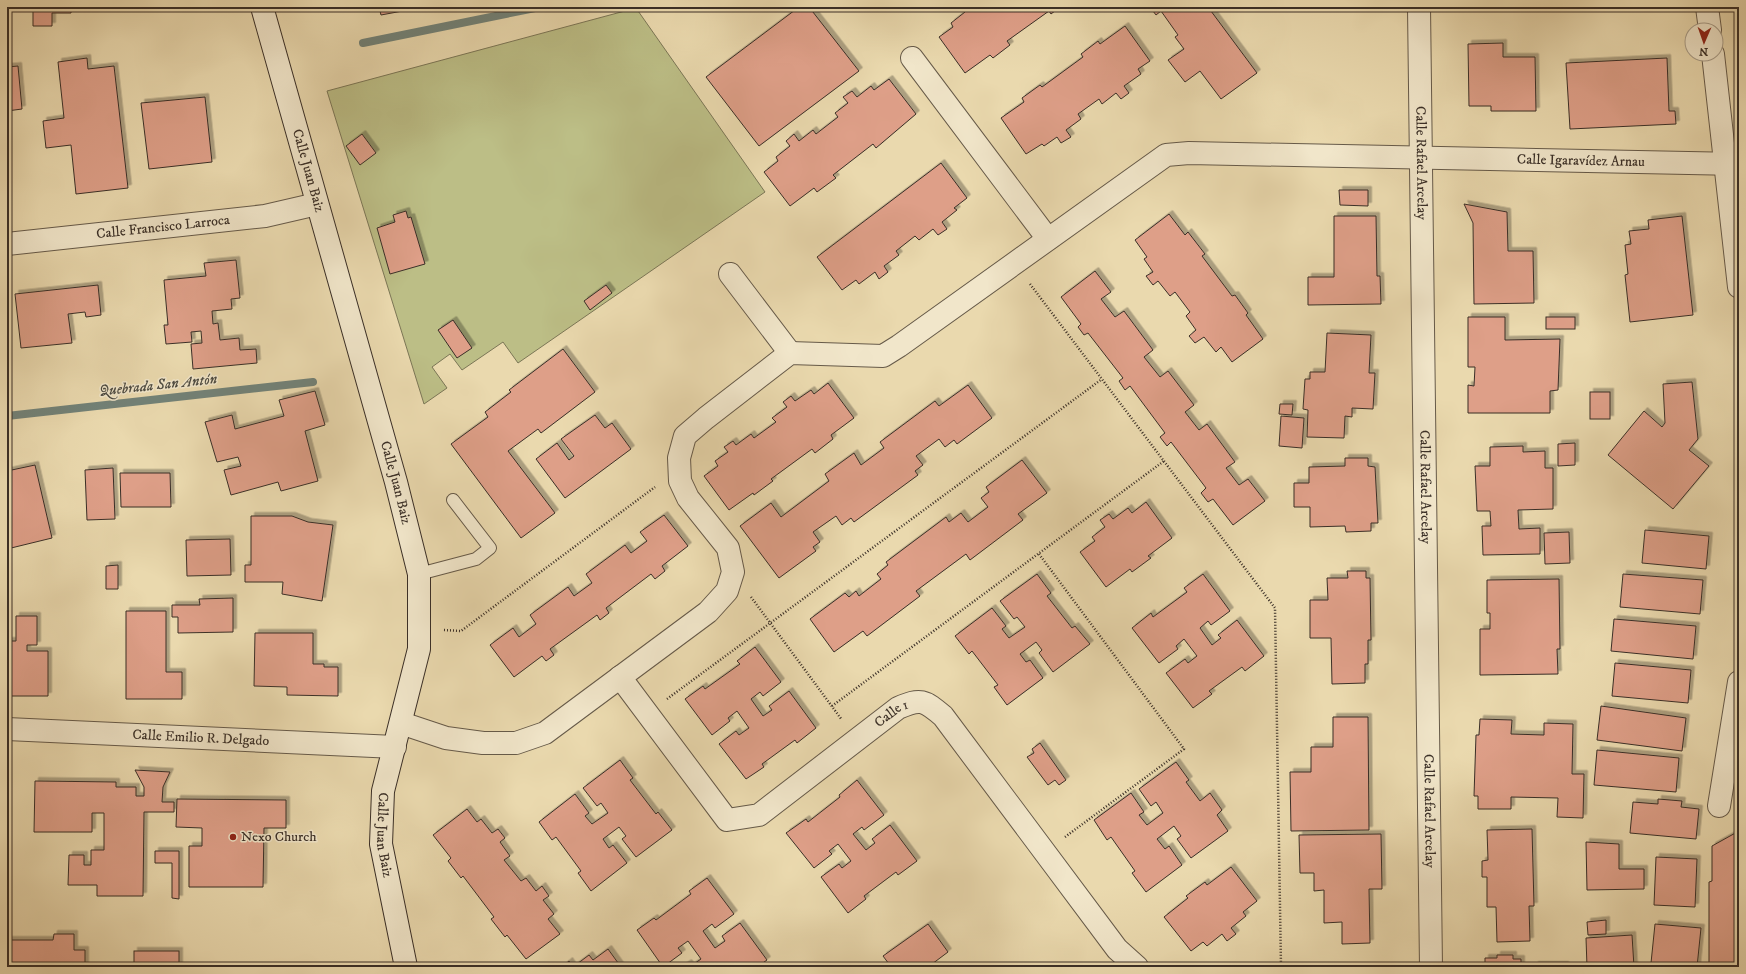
<svg xmlns="http://www.w3.org/2000/svg" width="1746" height="974" viewBox="0 0 1746 974" font-family="'IM FELL DW Pica',serif">
<style>
.green{fill:#bcbe86;stroke:#7b7656}
.lines{fill:none;stroke-linecap:round;stroke-linejoin:round}
.stream{stroke:#728278;stroke-width:8}
.building{fill:#de9f88;stroke:#3a2f27;filter:url(#shadow)}
.lane-casing{stroke:#665a49;stroke-width:14}
.street-casing{stroke:#665a49;stroke-width:24}
.secondary-casing{stroke:#3a2f27;stroke-width:24}
.path{stroke:#3a2f27;stroke-width:2.5;stroke-dasharray:1 2;stroke-linecap:butt}
.lane{stroke:#f1e6ca;stroke-width:12}
.street{stroke:#f1e6ca;stroke-width:22}
.secondary{stroke:#f1e6ca;stroke-width:22}
.poi-dot{fill:#8f2418;stroke:#f1e6ca;stroke-width:1.5}
.labels{text-anchor:middle;dominant-baseline:central;stroke-width:3;stroke-linejoin:round;paint-order:stroke}
.street-label{font-size:14px;fill:#3a2f27;stroke:#f1e6ca}
.poi-label{font-size:14px;fill:#3a2f27;stroke:#f1e6ca;text-anchor:start}
.water-label{font-size:15px;font-style:italic;fill:#4d4b42;stroke:#f1e6ca}
</style>
<defs>
<filter id="shadow"><feDropShadow dx="3.5" dy="-3.5" stdDeviation="0" flood-color="#0004"/></filter>
</defs>
<rect width="100%" height="100%" fill="#ead9ae"/>
<filter id="stains"><feTurbulence type="fractalNoise" baseFrequency=".005" numOctaves="4"/><feColorMatrix values="0 0 0 0 .2 0 0 0 0 .09 0 0 0 0 .02 0 0 0 .5 -.17"/></filter>
<radialGradient id="worn" r=".72"><stop offset=".6" stop-color="#630" stop-opacity="0"/><stop offset="1" stop-color="#630" stop-opacity=".3"/></radialGradient>
<polygon class="green" points="636,8 765,192 518,363 503,342 462,370 450,354 432,367 447,388 424,404 327,91"/>
<g class="lines">
<g class="stream">
<polyline points="363,43 540,7"/>
<polyline points="7,416 313,382"/>
</g>
</g>
<g class="building">
<polygon points="33,7 71,7 71,13 52,13 52,26 33,26"/>
<polygon points="379,7 424,7 381,15"/>
<polygon points="799,7 809,7 859,71 759,146 706,77"/>
<polygon points="962,7 1060,7 1051,14 1049,11 1007,41 1010,45 993,58 990,55 965,73 939,37 953,27 951,23 965,12"/>
<polygon points="1150,7 1208,7 1257,73 1221,99 1200,71 1185,82 1168,60 1184,49 1175,37 1178,35 1161,11 1156,15"/>
<polygon points="1270,7 1378,7 1270,8"/>
<polygon points="1125,26 1150,61 1138,69 1141,74 1124,86 1129,93 1121,99 1116,93 1102,104 1099,99 1078,114 1081,119 1066,130 1071,137 1061,143 1057,137 1044,146 1042,144 1026,154 1001,118 1024,102 1022,98 1040,85 1042,87 1083,57 1081,54 1098,41 1100,44"/>
<polygon points="1503,43 1503,57 1535,57 1536,111 1491,111 1491,106 1469,106 1468,44"/>
<polygon points="87,58 88,69 114,66 128,188 76,194 71,145 46,148 43,121 64,118 58,62"/>
<polygon points="1667,58 1669,111 1675,111 1676,124 1570,129 1566,63"/>
<polygon points="18,66 22,109 7,111 7,67"/>
<polygon points="889,79 916,114 876,148 873,144 833,175 836,178 817,192 814,188 790,206 764,172 778,161 776,157 790,146 786,141 794,134 799,141 813,130 816,134 838,117 835,113 848,103 843,97 852,91 857,97 871,86 874,90"/>
<polygon points="205,97 212,162 149,169 141,103"/>
<polygon points="362,134 376,153 360,165 346,146"/>
<polygon points="941,163 967,198 954,208 957,210 942,222 947,229 938,235 933,229 919,240 915,236 896,251 899,255 884,266 888,272 879,279 875,272 859,284 856,280 842,290 817,257"/>
<polygon points="1339,190 1368,190 1368,206 1340,205"/>
<polygon points="1464,204 1507,212 1508,251 1533,251 1534,303 1474,304 1473,223"/>
<polygon points="406,211 408,218 411,217 425,264 390,274 377,228 395,222 393,215"/>
<polygon points="1169,214 1185,235 1188,232 1205,254 1202,256 1232,296 1235,295 1248,313 1246,315 1263,339 1232,362 1221,347 1216,352 1204,337 1195,343 1189,336 1196,330 1186,316 1190,312 1175,292 1170,296 1158,281 1153,285 1146,276 1153,272 1144,259 1147,257 1135,240"/>
<polygon points="1334,216 1376,216 1377,276 1380,276 1381,304 1308,305 1308,277 1334,277"/>
<polygon points="1682,216 1693,315 1630,322 1625,275 1628,274 1625,245 1631,244 1629,231 1649,229 1648,220"/>
<polygon points="236,260 240,298 231,299 232,309 212,311 213,324 218,323 220,340 239,338 240,350 256,349 257,363 193,369 191,344 202,343 201,331 191,332 192,342 166,344 164,325 168,325 164,280 206,276 204,263"/>
<polygon points="1095,271 1111,292 1101,299 1115,317 1124,311 1153,350 1144,357 1160,377 1168,371 1194,405 1185,412 1199,430 1207,424 1235,462 1226,468 1239,485 1248,479 1265,501 1233,525 1213,499 1208,502 1201,493 1206,488 1171,442 1167,446 1160,437 1165,433 1130,386 1125,390 1119,381 1123,378 1088,333 1084,335 1078,327 1081,324 1061,297"/>
<polygon points="98,285 101,315 86,317 85,312 68,314 72,343 21,348 15,294"/>
<polygon points="606,285 612,293 590,310 584,301"/>
<polygon points="1468,317 1505,317 1505,340 1560,339 1558,390 1550,391 1550,413 1468,413 1468,385 1474,386 1475,367 1468,367"/>
<rect x="1546" y="317" width="29" height="12"/>
<polygon points="453,320 472,348 457,358 438,330"/>
<polygon points="1327,333 1371,335 1369,373 1375,373 1373,409 1352,408 1352,417 1345,416 1344,438 1307,437 1308,410 1303,409 1305,379 1310,379 1310,372 1325,372"/>
<polygon points="563,349 595,392 541,433 538,429 508,451 555,513 521,538 451,444 488,417 485,412 511,392 509,390"/>
<polygon points="1692,382 1698,439 1689,450 1709,466 1673,509 1608,455 1644,411 1662,427 1665,423 1663,384"/>
<polygon points="828,383 854,418 831,435 833,439 815,453 812,449 771,479 773,481 754,495 753,493 729,510 704,476 718,466 715,461 728,452 724,447 733,441 736,445 751,434 754,438 776,422 772,418 787,407 783,402 791,396 795,401 811,390 814,394"/>
<polygon points="968,385 992,418 957,444 954,440 945,447 939,439 916,456 923,465 915,471 918,475 854,522 851,518 842,525 836,516 813,532 820,542 813,547 816,551 779,578 740,526 771,503 781,517 829,481 825,474 854,453 861,465 884,448 880,442 935,401 939,406"/>
<polygon points="315,391 325,425 305,431 318,481 281,491 278,482 231,495 224,470 241,466 238,457 217,462 205,422 232,415 235,429 284,416 279,400"/>
<rect x="1590" y="392" width="20" height="27"/>
<polygon points="1280,404 1293,404 1292,415 1279,414"/>
<polygon points="595,415 605,428 612,423 631,449 565,498 536,459 557,443 569,460 574,456 561,439"/>
<polygon points="1281,416 1304,418 1302,448 1279,446"/>
<polygon points="1575,443 1575,465 1558,466 1558,444"/>
<polygon points="1523,446 1523,452 1545,451 1545,468 1553,468 1553,509 1518,510 1519,529 1540,528 1540,554 1483,555 1482,526 1491,526 1490,511 1477,511 1475,466 1490,466 1490,447"/>
<polygon points="1345,458 1368,458 1368,466 1375,467 1378,523 1371,523 1371,531 1346,532 1345,526 1310,527 1310,507 1294,507 1294,483 1309,483 1309,467 1345,466"/>
<polygon points="1022,460 1047,493 1018,514 1023,520 970,560 966,554 916,591 920,596 867,636 863,631 834,652 810,619 845,593 849,597 856,591 859,596 881,579 877,574 888,565 886,562 946,517 949,522 961,513 968,522 988,507 981,498 989,492 986,487"/>
<polygon points="35,465 52,538 7,549 7,471"/>
<polygon points="113,468 115,519 87,520 85,470"/>
<polygon points="120,473 170,473 171,507 121,507"/>
<polygon points="1146,502 1172,538 1148,556 1151,558 1132,572 1130,569 1106,587 1080,552 1095,541 1092,537 1105,527 1100,520 1109,514 1113,519 1128,508 1132,513"/>
<polygon points="664,515 688,546 662,566 665,571 655,579 651,574 606,608 609,613 600,620 597,615 550,649 554,655 546,661 542,656 514,677 490,645 513,628 519,637 536,624 530,615 568,587 574,596 592,583 586,574 625,545 631,553 647,541 640,532"/>
<polygon points="251,516 292,516 308,522 333,525 322,601 282,594 283,582 245,582 245,565 251,565"/>
<polygon points="1645,530 1709,536 1706,569 1642,563"/>
<polygon points="1569,532 1570,563 1545,564 1544,533"/>
<polygon points="230,539 231,575 187,576 186,540"/>
<polygon points="118,565 118,589 106,589 106,566"/>
<polygon points="1347,571 1366,571 1366,578 1370,578 1371,640 1368,640 1368,664 1365,664 1365,683 1332,684 1331,638 1310,638 1310,600 1328,600 1327,578 1348,578"/>
<polygon points="1037,574 1051,593 1047,596 1072,628 1075,626 1090,644 1053,672 1039,653 1042,650 1036,642 1020,654 1026,662 1030,660 1043,678 1007,705 994,687 998,685 972,651 969,654 955,636 992,608 1006,626 1002,629 1009,638 1025,627 1017,617 1014,619 1000,601"/>
<polygon points="1203,574 1230,611 1211,625 1208,621 1200,628 1212,645 1221,638 1218,635 1237,620 1264,656 1245,671 1242,667 1209,691 1212,694 1193,708 1166,673 1185,659 1188,663 1197,656 1184,639 1176,646 1178,649 1159,663 1132,628 1151,613 1153,617 1187,592 1184,588"/>
<polygon points="1623,574 1703,580 1700,614 1620,607"/>
<polygon points="1559,579 1560,649 1557,649 1558,674 1480,675 1480,629 1490,629 1490,613 1487,613 1487,580"/>
<polygon points="233,598 233,632 178,633 178,617 172,617 172,605 200,605 199,599"/>
<polygon points="126,611 166,611 166,672 182,672 182,699 126,699"/>
<polygon points="16,616 37,616 37,645 27,645 27,651 48,651 48,696 7,696 7,641 16,641"/>
<polygon points="1614,619 1696,626 1693,659 1611,651"/>
<polygon points="255,633 313,633 313,664 324,664 324,667 338,667 338,696 287,695 287,687 254,686"/>
<polygon points="755,647 781,682 763,696 760,692 751,699 763,716 772,710 769,706 789,691 816,728 797,743 795,740 762,764 764,767 746,779 719,744 736,731 739,735 749,728 737,711 728,718 730,721 712,735 685,699 703,686 705,689 740,664 737,661"/>
<polygon points="1615,663 1691,670 1688,703 1612,696"/>
<polygon points="1601,706 1686,718 1682,751 1597,740"/>
<polygon points="1333,717 1368,717 1369,830 1291,831 1290,772 1311,772 1311,747 1333,747"/>
<polygon points="1480,719 1512,720 1511,734 1544,735 1544,723 1573,724 1572,774 1584,774 1583,818 1557,817 1558,798 1511,797 1511,809 1478,809 1478,796 1474,796 1476,735 1479,735"/>
<polygon points="1040,743 1066,780 1059,785 1055,780 1048,785 1027,757 1034,753 1032,749"/>
<polygon points="1597,750 1679,758 1676,792 1594,785"/>
<polygon points="620,760 633,778 630,780 656,814 658,812 672,830 636,857 622,839 626,836 619,827 603,839 609,848 613,845 627,863 591,891 578,873 581,871 556,837 552,840 539,822 575,794 589,813 585,816 592,824 608,813 601,803 597,806 583,788"/>
<polygon points="1176,762 1189,780 1186,782 1200,801 1210,793 1222,810 1217,815 1228,831 1191,858 1177,839 1181,836 1174,826 1157,839 1165,849 1169,846 1182,865 1146,892 1132,873 1135,871 1111,837 1107,840 1094,820 1131,793 1144,812 1139,815 1147,825 1163,813 1156,802 1151,806 1139,789"/>
<polygon points="135,770 170,772 163,787 162,802 174,802 174,812 144,812 143,896 97,896 97,885 68,885 69,855 84,855 84,865 91,865 91,850 104,850 104,813 92,813 92,832 34,832 35,781 116,782 116,787 136,787 136,796 144,796 144,787"/>
<polygon points="857,780 884,815 864,830 862,827 853,834 866,850 875,843 872,839 890,825 917,861 898,875 896,872 864,896 866,899 848,913 821,877 839,864 842,868 851,861 838,844 829,851 832,854 814,868 786,833 806,819 808,822 840,797 839,795"/>
<polygon points="177,799 286,800 286,828 264,828 263,887 189,887 189,846 202,846 202,828 176,827"/>
<polygon points="1658,799 1682,801 1681,807 1699,809 1696,839 1630,833 1633,802 1658,804"/>
<polygon points="467,809 477,822 481,819 492,833 498,829 505,838 500,842 510,856 504,860 521,881 526,878 536,891 542,886 549,896 543,900 554,914 548,919 560,934 526,959 507,935 505,937 491,919 494,917 463,876 461,878 448,861 451,858 433,835"/>
<polygon points="1532,829 1534,906 1529,906 1530,941 1497,942 1496,907 1487,907 1487,877 1482,877 1482,861 1488,860 1487,830"/>
<polygon points="1739,831 1739,882 1735,882 1735,944 1739,945 1739,967 1709,967 1709,882 1712,881 1712,846"/>
<polygon points="1381,834 1382,889 1369,889 1370,943 1342,944 1342,922 1324,923 1324,890 1314,891 1314,873 1300,873 1299,835"/>
<polygon points="1586,842 1619,844 1619,869 1644,869 1644,889 1587,890"/>
<polygon points="155,851 179,851 179,899 172,898 172,863 155,863"/>
<polygon points="1656,857 1697,859 1695,907 1654,905"/>
<polygon points="1231,867 1257,901 1243,912 1246,916 1231,928 1236,934 1227,941 1222,934 1207,946 1203,942 1191,951 1164,917 1188,898 1186,896 1205,882 1207,885"/>
<polygon points="707,878 734,914 715,928 712,924 703,931 715,948 725,941 722,936 740,923 767,960 757,967 682,967 688,963 691,966 701,959 688,941 678,948 682,953 663,967 637,930 654,918 656,920 691,894 689,891"/>
<polygon points="1606,920 1606,934 1588,935 1587,922"/>
<polygon points="928,924 948,952 928,967 886,967 889,964 883,956"/>
<polygon points="1655,924 1701,928 1697,967 1651,963"/>
<polygon points="54,934 74,934 74,950 85,950 85,967 7,967 7,940 53,940"/>
<polygon points="1632,935 1634,967 1587,967 1586,938"/>
<polygon points="608,949 621,967 573,967 589,955 593,960"/>
<rect x="134" y="951" width="45" height="16"/>
<polygon points="1497,955 1513,955 1513,959 1521,959 1521,967 1485,967 1485,958 1497,958"/>
<polygon points="569,961 573,967 562,967"/>
<rect x="1535" y="965" width="30" height="2"/>
</g>
<g class="lines">
<g class="lane-casing">
<polyline id="lane" points="419,574 476,559 490,548 453,500"/>
</g>
<g class="street-casing">
<g id="street">
<path id="s1" d="M 1419,7 L 1431,967"/>
<polyline points="1707,7 1710,30"/>
<polyline points="1713,54 1739,287"/>
<polyline points="912,58 1048,239"/>
<path id="s2" d="M 7,244 L 265,216 L 317,204"/>
<polyline points="730,274 790,353"/>
<path id="s3" d="M 620,677 L 727,820 L 759,815 L 898,708 C 921,698 924,700 943,716 L 1117,949 L 1137,967"/>
<path id="s4" d="M 401,723 L 446,738 L 483,743 L 516,743 L 545,733 L 708,612 L 727,591 L 733,572 L 728,548 L 688,498 L 680,481 L 679,458 L 685,436 L 706,418 L 790,353 L 883,356 L 899,346 L 1166,155 L 1189,153 L 1739,164"/>
<path id="s5" d="M 7,729 L 395,747"/>
<polyline points="1719,806 1739,682"/>
</g>
</g>
<g class="secondary-casing">
<g id="secondary">
<path id="s6" d="M 262,7 L 396,482 L 419,574 L 419,649 L 383,791 L 381,844 L 406,967"/>
</g>
</g>
<g class="path">
<polyline points="1030,284 1275,608 1281,967"/>
<polyline points="1039,554 1184,749 1065,837"/>
<polyline points="751,597 842,720"/>
<polyline points="444,630 461,631 655,487"/>
<polyline points="667,699 1102,379"/>
<polyline points="832,706 1164,461"/>
</g>
<use href="#lane" class="lane"/>
<use href="#street" class="street"/>
<use href="#secondary" class="secondary"/>
</g>
<circle class="poi-dot" cx="233" cy="837" r="4"/>
<g class="labels">
<g class="street-label">
<text stroke="none"><textPath href="#s4" startOffset="1542">Calle Igaravídez Arnau</textPath></text>
<text stroke="none"><textPath href="#s1" startOffset="156">Calle Rafael Arcelay</textPath></text>
<text stroke="none"><textPath href="#s6" startOffset="170">Calle Juan Baiz</textPath></text>
<text stroke="none"><textPath href="#s2" startOffset="157">Calle Francisco Larroca</textPath></text>
<text stroke="none"><textPath href="#s6" startOffset="494">Calle Juan Baiz</textPath></text>
<text stroke="none"><textPath href="#s1" startOffset="480">Calle Rafael Arcelay</textPath></text>
<text stroke="none"><textPath href="#s3" startOffset="378">Calle 1</textPath></text>
<text stroke="none"><textPath href="#s5" startOffset="194">Calle Emilio R. Delgado</textPath></text>
<text stroke="none"><textPath href="#s1" startOffset="804">Calle Rafael Arcelay</textPath></text>
<text stroke="none"><textPath href="#s6" startOffset="854">Calle Juan Baiz</textPath></text>
</g>
<g class="poi-label">
<text x="241" y="837">Nexo Church</text>
</g>
<g class="water-label">
<text transform="translate(158 385) rotate(-6)">Quebrada San Antón</text>
</g>
</g>
<rect width="1746" height="974" fill="none" stroke="#ead9ae" stroke-width="24"/>
<rect x="8" y="8" width="1730" height="958" fill="none" stroke="#3a2f27" stroke-width="2"/>
<rect x="12" y="12" width="1722" height="950" fill="none" stroke="#3a2f27"/>
<g transform="translate(1704 42) rotate(182)"><circle r="19" fill="#f1e6ca" stroke="#a89d89"/>
<path d="M0-3L7 15L0 10L-7 15Z" fill="#8f2418"/>
<text y="-6" font-size="11" font-weight="bold" text-anchor="middle" fill="#3a2f27">N</text>
</g>
<rect width="100%" height="100%" filter="url(#stains)"/>
<rect width="100%" height="100%" fill="url(#worn)"/>
</svg>
